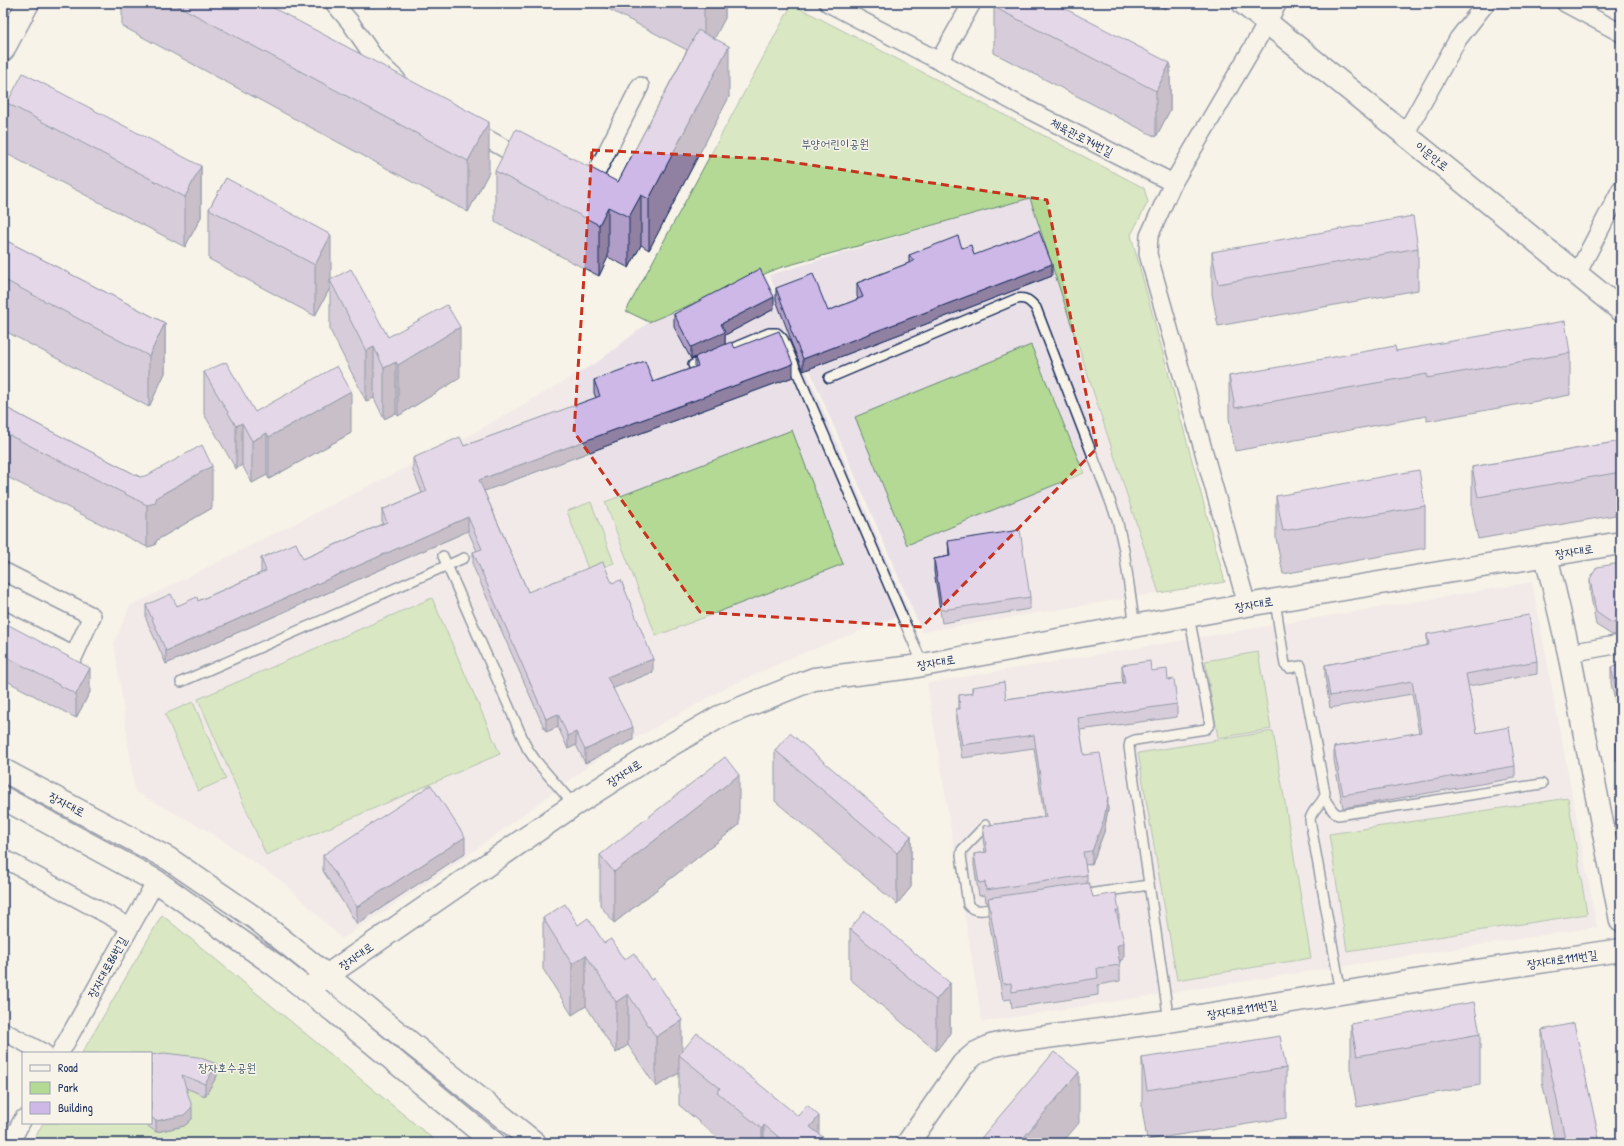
<svg xmlns="http://www.w3.org/2000/svg" width="1624" height="1146" viewBox="0 0 1624 1146" font-family="'Patrick Hand','Poor Story',sans-serif">
<style>
.built{fill:#eae1e8}
.green{fill:#b3d994;stroke:#678479}
.lines{fill:none;stroke-linecap:round;stroke-linejoin:round}
.lane-casing{stroke:#1b2f5e;stroke-width:12}
.street-casing{stroke:#1b2f5e;stroke-width:20}
.secondary-casing{stroke:#1b2f5e;stroke-width:25}
.lane{stroke:#f7f3e8;stroke-width:9}
.street{stroke:#f7f3e8;stroke-width:17}
.secondary{stroke:#f7f3e8;stroke-width:22}
.wall{fill:#b09ec8;stroke:#1b2f5e}
.shaded-wall{fill:#9081a2;stroke:#1b2f5e}
.building{fill:#cdb8e8;stroke:#1b2f5e}
.marked{fill:none;stroke:#c8321e;stroke-width:3;stroke-dasharray:8 5;stroke-linejoin:round}
.labels{text-anchor:middle;dominant-baseline:central;stroke-width:3;stroke-linejoin:round;paint-order:stroke}
.street-label{font-size:12px;fill:#1b2f5e;stroke:#f7f3e8}
.park-label{font-size:12px;fill:#415a6c;stroke:#f7f3e8}
</style>
<rect width="100%" height="100%" fill="#f7f3e8"/>
<filter id="ink" filterUnits="userSpaceOnUse"><feTurbulence type="fractalNoise" baseFrequency=".025" numOctaves="2"/><feDisplacementMap in="SourceGraphic" scale="8" xChannelSelector="R" yChannelSelector="G"/><feConvolveMatrix kernelMatrix="1 2 1 2 8 2 1 2 1" color-interpolation-filters="sRGB"/></filter>
<g filter="url(#ink)">
<g class="built">
<polygon points="1030,197 1159,593 922,632 769,275"/>
<polygon points="765,273 909,612 796,656 726,688 597,760 459,862 342,939 284,883 208,831 135,792 114,643 130,606 463,439 599,361 649,322"/>
<polygon points="1532,582 1597,927 982,1022 927,683"/>
</g>
<g class="green">
<polygon points="792,4 1144,188 1148,202 1131,235 1225,582 1159,593 1030,198 779,268 649,322 626,311"/>
<polygon points="1031,345 1084,473 907,545 855,417"/>
<polygon points="792,430 843,564 656,636 605,502"/>
<polygon points="591,502 614,563 589,572 567,511"/>
<polygon points="432,598 500,754 266,855 198,699"/>
<polygon points="1258,652 1271,729 1218,738 1205,661"/>
<polygon points="193,702 226,779 198,791 165,714"/>
<polygon points="1273,731 1311,958 1177,980 1138,753"/>
<polygon points="1568,798 1587,914 1347,951 1329,834"/>
<polygon points="162,915 438,1143 32,1143 43,1123 151,1123 151,1053 82,1053"/>
</g>
<g class="lines">
<g class="lane-casing">
<g id="lane">
<polyline points="726,351 769,333 777,333 783,339 923,665"/>
<polyline points="693,365 707,360"/>
<path d="M 829,378 L 1016,299 C 1026,297 1030,301 1036,308 L 1117,519 L 1124,550 L 1135,627"/>
<polyline points="443,556 527,748 536,761 574,805"/>
<path d="M 1275,601 L 1285,665 L 1289,668 L 1301,666 L 1325,793 C 1324,804 1311,809 1310,820 L 1341,993"/>
<polyline points="181,682 464,558"/>
<polyline points="1324,798 1333,811 1338,815 1542,784"/>
<path d="M 986,825 L 962,850 L 961,855 L 968,905 C 975,914 989,909 999,907"/>
<polyline points="1081,895 1149,885"/>
<polyline points="1169,1021 1129,747 1130,742 1135,740 1206,729 1210,724 1189,616"/>
</g>
</g>
<g class="street-casing">
<g id="street">
<polyline points="334,3 350,22 376,60 397,80"/>
<polyline points="828,3 939,61 1025,108 1173,183 1267,23 1278,3"/>
<polyline points="1565,3 1621,33"/>
<polyline points="939,61 972,3"/>
<polyline points="470,129 525,160"/>
<polyline points="1405,134 1458,39 1486,3"/>
<polyline points="1173,183 1149,236 1148,254 1247,605"/>
<polyline points="587,191 640,86"/>
<polyline points="1577,274 1621,189"/>
<polyline points="3,571 92,616 74,656 3,620"/>
<polyline points="1569,653 1621,644"/>
<polyline points="3,858 130,927"/>
<polyline points="3,1031 44,1053"/>
<polyline points="60,1053 156,881"/>
<polyline points="10,1143 23,1119"/>
</g>
</g>
<g class="secondary-casing">
<g id="secondary">
<polyline points="1243,3 1621,310"/>
<polyline points="3,50 28,3"/>
<polyline points="1546,555 1569,653 1621,921"/>
<polyline points="3,770 169,859 255,918 535,1143"/>
<polyline points="3,798 156,881 276,966 335,1012 494,1143"/>
<polyline points="306,990 571,807 643,761 719,717 806,682 814,679 912,667 1247,605 1621,543"/>
<polyline points="908,1143 963,1064 976,1053 991,1046 1008,1042 1169,1021 1476,971 1621,950"/>
</g>
</g>
<use href="#lane" class="lane"/>
<use href="#street" class="street"/>
<use href="#secondary" class="secondary"/>
</g>
<g class="wall">
<polygon points="122,3 264,3 489,172 468,212 122,26"/>
<polygon points="597,3 725,3 725,18 714,38 729,97 649,250 641,245 629,268 608,257 599,276 495,222 495,171 618,182 687,50"/>
<polygon points="1154,3 1168,3 1165,9"/>
<polygon points="994,7 1170,63 1170,110 1156,137 994,53"/>
<polygon points="7,103 201,166 201,217 185,247 7,154"/>
<polygon points="226,178 331,279 388,337 460,378 398,416 396,413 384,419 374,398 366,401 330,330 330,288 315,316 209,259 209,209"/>
<polygon points="3,239 165,323 165,373 149,407 3,330"/>
<polygon points="962,248 974,255 1052,276 803,371 790,340 790,337 776,300 776,288 828,311 858,299 857,296 857,283 909,263 909,255"/>
<polygon points="1418,248 1418,290 1218,326 1212,294 1212,252"/>
<polygon points="774,309 725,335 725,344 735,348 793,377 484,491 528,592 612,583 653,672 613,688 633,740 585,763 576,745 568,749 558,727 546,732 473,566 473,552 477,551 468,531 166,664 146,619 146,605 177,606 198,601 261,573 261,558 303,559 382,524 382,510 422,493 413,471 413,458 464,446 596,398 594,393 594,380 653,382 695,367 695,358 696,357 691,359 674,327 674,314"/>
<polygon points="1396,351 1570,353 1570,395 1427,421 1427,416 1235,451 1229,418 1229,376"/>
<polygon points="204,372 255,412 351,433 269,479 267,475 252,483 242,465 236,469 204,414"/>
<polygon points="3,406 35,423 140,477 212,508 157,540 155,545 147,547 3,475"/>
<polygon points="1621,441 1621,514 1478,539 1472,509 1472,467"/>
<polygon points="1276,496 1425,506 1425,548 1283,574 1276,538"/>
<polygon points="948,541 1030,597 1030,609 942,623 934,571 934,559 949,556"/>
<polygon points="1621,563 1621,634 1612,635 1596,625 1590,591 1590,579"/>
<polygon points="3,622 90,692 76,718 3,679"/>
<polygon points="1427,634 1537,661 1537,674 1468,686 1477,733 1515,766 1515,778 1343,808 1334,760 1334,747 1419,733 1412,694 1330,708 1325,677 1325,665 1427,646"/>
<polygon points="1122,665 1151,671 1168,680 1177,704 1177,717 1080,730 1084,755 1108,809 1104,832 1092,864 1085,865 1087,875 1087,883 1093,897 1119,911 1119,922 1124,958 1120,961 1120,981 1098,985 1098,995 1012,1008 1011,999 1003,1000 988,914 988,902 986,902 985,895 979,896 974,866 974,854 985,852 983,839 983,826 1044,817 1034,748 962,758 956,722 956,709 959,709 959,695 972,693 972,687 1006,699 1123,683 1122,678"/>
<polygon points="1621,665 1621,762 1616,761 1616,744 1620,724 1611,683 1611,667"/>
<polygon points="775,750 911,836 911,887 897,904 775,801"/>
<polygon points="739,825 614,923 600,905 600,855"/>
<polygon points="465,853 357,924 323,871 323,855"/>
<polygon points="543,918 578,925 604,943 682,1052 819,1134 823,1143 718,1143 717,1142 717,1137 679,1105 679,1073 656,1087 628,1045 616,1053 586,1006 572,1015 543,969"/>
<polygon points="850,929 950,983 950,1033 936,1051 850,979"/>
<polygon points="1351,1024 1480,1034 1480,1085 1357,1107 1351,1074"/>
<polygon points="1542,1030 1600,1143 1555,1143 1542,1081"/>
<polygon points="151,1055 217,1076 205,1096 186,1088 192,1119 184,1126 156,1132 148,1126 148,1123 151,1123"/>
<polygon points="1142,1058 1286,1068 1286,1118 1147,1140 1142,1108"/>
</g>
<g class="shaded-wall">
<polygon points="706,3 725,3 725,18 704,59 704,8"/>
<polygon points="1165,3 1168,3 1165,9"/>
<polygon points="729,46 729,97 649,250 649,199"/>
<polygon points="1170,63 1170,110 1156,137 1156,91"/>
<polygon points="489,122 489,172 468,212 468,161"/>
<polygon points="201,166 201,217 185,247 185,197"/>
<polygon points="641,195 641,245 629,268 629,217"/>
<polygon points="608,207 608,257 599,276 599,225"/>
<polygon points="331,235 331,282 330,280 330,288 315,316 315,265"/>
<polygon points="1052,264 1052,276 803,371 803,359"/>
<polygon points="774,297 774,309 725,335 725,345 691,359 691,347 721,324"/>
<polygon points="165,323 165,373 149,407 149,356"/>
<polygon points="460,327 460,378 398,416 398,365"/>
<polygon points="374,347 374,398 366,401 366,351"/>
<polygon points="396,362 396,413 384,419 384,368"/>
<polygon points="793,364 793,377 479,493 479,480"/>
<polygon points="351,391 351,433 269,479 269,437"/>
<polygon points="242,423 242,465 236,469 236,426"/>
<polygon points="267,433 267,475 252,483 252,441"/>
<polygon points="212,466 212,508 157,540 155,545 147,547 147,505 157,497"/>
<polygon points="468,517 468,531 166,664 166,651"/>
<polygon points="653,659 653,672 607,691 607,677"/>
<polygon points="90,668 90,692 76,718 76,694"/>
<polygon points="558,714 558,727 546,732 546,719"/>
<polygon points="633,727 633,740 585,763 585,750"/>
<polygon points="576,732 576,745 568,749 568,736"/>
<polygon points="739,775 739,825 614,923 614,872"/>
<polygon points="1108,796 1108,809 1104,832 1092,864 1092,851"/>
<polygon points="911,836 911,887 897,904 897,853"/>
<polygon points="465,837 465,853 357,924 357,907"/>
<polygon points="1124,942 1124,958 1117,963 1117,946"/>
<polygon points="586,955 586,1006 572,1015 572,964"/>
<polygon points="950,983 950,1033 936,1051 936,1000"/>
<polygon points="628,994 628,1045 616,1053 616,1002"/>
<polygon points="682,1020 682,1057 679,1055 679,1073 656,1087 656,1037"/>
<polygon points="217,1064 217,1076 205,1096 205,1084"/>
<polygon points="1079,1072 1079,1123 1062,1143 1019,1143"/>
<polygon points="192,1107 192,1119 184,1126 156,1132 156,1121"/>
<polygon points="819,1116 819,1142 823,1137 823,1143 810,1143 810,1127"/>
<polygon points="764,1125 764,1143 762,1143 762,1129"/>
</g>
<g class="building">
<polygon points="173,3 264,3 489,122 468,161"/>
<polygon points="694,3 706,3 704,8"/>
<polygon points="996,3 1054,3 1170,63 1156,91 994,7"/>
<polygon points="698,30 729,46 649,199 641,195 629,217 608,207 599,225 495,171 516,129 618,182"/>
<polygon points="23,73 201,166 185,197 7,103"/>
<polygon points="226,178 331,235 315,265 209,209"/>
<polygon points="1413,216 1418,248 1218,284 1212,252"/>
<polygon points="1039,231 1052,264 803,359 790,328 791,327 776,288 813,274 828,311 863,297 857,283 914,261 909,255 958,236 962,248 971,245 974,255"/>
<polygon points="3,239 165,323 149,356 3,279"/>
<polygon points="351,269 388,337 447,305 460,327 398,365 396,362 384,368 374,347 366,351 330,280"/>
<polygon points="760,269 774,297 721,324 725,332 691,347 674,314"/>
<polygon points="1565,321 1570,353 1427,378 1427,374 1235,408 1229,376 1395,346 1396,351"/>
<polygon points="779,331 793,364 479,480 528,592 603,562 612,583 621,580 653,659 607,677 633,727 585,750 576,732 568,736 558,714 546,719 473,552 482,549 468,517 166,651 146,605 171,594 177,606 197,597 198,601 266,571 261,558 296,543 303,559 387,522 382,510 427,491 413,458 460,437 464,446 600,396 594,380 645,361 653,382 698,366 695,358 697,356 731,342 735,348"/>
<polygon points="226,362 255,412 337,366 351,391 269,437 267,433 252,441 242,423 236,426 204,372"/>
<polygon points="3,406 35,423 140,477 148,475 202,445 212,466 157,497 155,503 147,505 3,432"/>
<polygon points="1621,441 1621,472 1478,497 1472,467"/>
<polygon points="1419,470 1425,506 1283,531 1276,496"/>
<polygon points="1020,530 1030,597 942,610 934,559 950,556 948,541"/>
<polygon points="1621,563 1621,621 1612,623 1596,612 1590,579 1597,567"/>
<polygon points="1529,615 1537,661 1466,674 1477,733 1509,727 1515,766 1343,795 1334,747 1421,732 1412,681 1330,696 1325,665 1429,645 1427,634 1500,621 1499,620"/>
<polygon points="3,622 90,668 76,694 3,655"/>
<polygon points="1150,661 1151,671 1167,669 1168,680 1174,679 1177,704 1078,718 1084,755 1100,753 1108,796 1104,819 1092,851 1083,852 1087,875 986,890 985,882 979,883 974,854 987,852 983,826 1046,817 1034,735 962,745 956,709 960,709 959,695 973,693 972,687 1004,682 1006,699 1125,683 1122,665"/>
<polygon points="1621,665 1621,711 1611,667"/>
<polygon points="1621,721 1621,746 1616,744"/>
<polygon points="790,733 911,836 897,853 775,750"/>
<polygon points="725,757 739,775 614,872 600,855"/>
<polygon points="431,785 465,837 357,907 323,855"/>
<polygon points="1089,883 1093,897 1116,893 1119,911 1116,911 1124,942 1117,946 1120,965 1097,968 1098,978 1012,992 1011,983 1003,984 988,898"/>
<polygon points="565,904 578,925 588,918 604,943 611,939 624,960 634,953 651,980 654,978 682,1020 656,1037 628,994 616,1002 586,955 572,964 543,918"/>
<polygon points="865,911 950,983 936,1000 850,929"/>
<polygon points="1474,1002 1480,1034 1357,1056 1351,1024"/>
<polygon points="1574,1023 1600,1143 1566,1143 1542,1030"/>
<polygon points="697,1033 798,1116 807,1105 819,1116 810,1127 823,1137 818,1143 786,1143 764,1125 762,1129 717,1092 720,1088 679,1055"/>
<polygon points="1280,1036 1286,1068 1147,1090 1142,1058"/>
<polygon points="1054,1052 1079,1072 1019,1143 977,1143"/>
<polygon points="164,1053 198,1057 217,1064 205,1084 182,1075 192,1107 184,1115 156,1121 151,1117 151,1090 152,1079 151,1080 151,1055"/>
</g>
</g>
<path d="M0 0H1624V1146H0ZM 592,150 L 770,159 L 1047,200 L 1097,448 L 922,627 L 700,612 L 574,432 Z" fill="#f7f3e8" fill-opacity=".55" fill-rule="evenodd"/>
<path class="marked" d="M 592,150 L 770,159 L 1047,200 L 1097,448 L 922,627 L 700,612 L 574,432 Z"/>
<g class="labels">
<g class="street-label">
<text transform="translate(1082 137) rotate(27)">체육관로74번길</text>
<text transform="translate(1432 156) rotate(39)">이문안로</text>
<text transform="translate(1574 551) rotate(-9)">장자대로</text>
<text transform="translate(1254 604) rotate(-10)">장자대로</text>
<text transform="translate(936 662) rotate(-10)">장자대로</text>
<text transform="translate(624 773) rotate(-33)">장자대로</text>
<text transform="translate(67 804) rotate(28)">장자대로</text>
<text transform="translate(356 956) rotate(-35)">장자대로</text>
<text transform="translate(1562 959) rotate(-8)">장자대로111번길</text>
<text transform="translate(107 967) rotate(-61)">장자대로86번길</text>
<text transform="translate(1242 1009) rotate(-9)">장자대로111번길</text>
</g>
<g class="park-label">
<text x="835" y="143">부양어린이공원</text>
<text x="227" y="1067">장자호수공원</text>
</g>
</g>
<rect width="1624" height="1146" fill="none" stroke="#f7f3e8" stroke-width="16"/>
<rect x="8" y="8" width="1608" height="1130" fill="none" stroke="#1b2f5e" stroke-width="1.5" filter="url(#ink)"/>
<rect x="22" y="1052" width="130" height="72" fill="#f7f3e8" stroke="#9fa5b1"/>
<rect x="30" y="1065" width="20" height="6" fill="#f7f3e8" stroke="#9fa5b1"/>
<text x="58" y="1072" font-size="12" fill="#1b2f5e">Road</text>
<rect x="30" y="1082" width="20" height="12" fill="#b3d994" stroke="#9fa5b1"/>
<text x="58" y="1092" font-size="12" fill="#1b2f5e">Park</text>
<rect x="30" y="1102" width="20" height="12" fill="#cdb8e8" stroke="#9fa5b1"/>
<text x="58" y="1112" font-size="12" fill="#1b2f5e">Building</text>
</svg>
